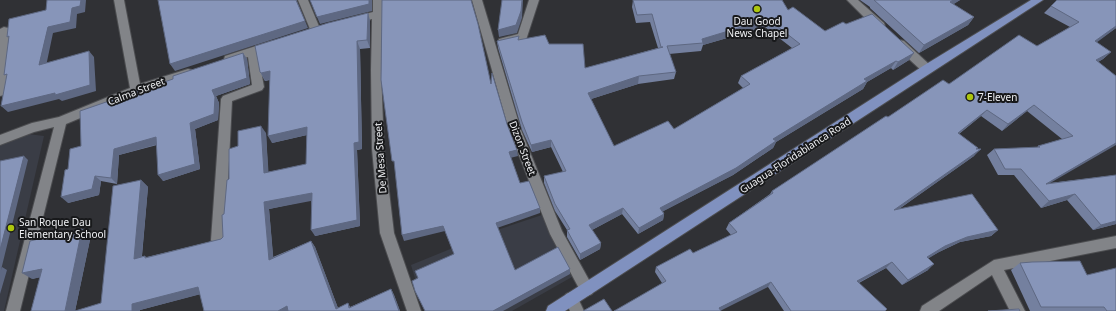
<svg xmlns="http://www.w3.org/2000/svg" width="1116" height="311" viewBox="0 0 1116 311" font-family="'Noto Sans',sans-serif">
<style>
.built{fill:#3a3d46}
.lines{fill:none;stroke-linecap:round;stroke-linejoin:round}
.minor-casing{stroke:#4c4d50;stroke-width:2}
.major-casing{stroke:#4c4d50;stroke-width:2}
.minor{fill:#828488;fill-rule:evenodd}
.major{fill:#8091bf;fill-rule:evenodd}
.wall{fill:#74809f;fill-rule:evenodd}
.shaded-wall{fill:#5e6882}
.building{fill:#8795b9;stroke:#5e6882;fill-rule:evenodd}
.poi-dot{fill:#adc60e;stroke:#18191b;stroke-width:1.5}
.labels{text-anchor:middle;dominant-baseline:central;stroke-width:4;stroke-linejoin:round;paint-order:stroke}
.poi-label{font-size:10px;fill:#eff0f3;stroke:#18191b;text-anchor:start}
.street-label{font-size:10px;fill:#eff0f3;stroke:#18191b}
</style>
<rect width="100%" height="100%" fill="#303135"/>
<g class="built">
<polygon points="28,134 44,136 4,311 0,311 0,145"/>
<polygon points="542,215 557,248 573,272 572,277 512,311 425,311 411,265 497,230"/>
</g>
<g class="lines">
<g class="minor-casing">
<g id="minor">
<polygon points="114,0 124,0 140,84 188,69 192,70 193,73 192,76 140,93 66,124 20,311 6,311 54,127 34,132 0,145 0,135 32,123 59,117 130,88"/>
<polygon points="298,0 308,0 321,31 320,34 312,34"/>
<polygon points="373,0 383,0 381,70 384,149 394,233 421,311 407,311 380,233 372,149 371,70 372,19 354,24 349,20 350,18 373,12"/>
<polygon points="472,0 482,0 521,130 562,231 594,289 592,294 587,296 582,294 550,234 509,130"/>
<polygon points="529,0 539,0 526,40 503,46 499,45 498,42 499,39 518,34"/>
<polygon points="847,0 858,0 884,23 885,26 884,29 876,29"/>
<polygon points="4,27 8,28 9,31 6,92 4,95 0,96 0,29"/>
<polygon points="900,40 904,41 931,66 932,69 931,72 923,72 896,47 895,44 896,41"/>
<polygon points="272,41 276,42 277,45 276,48 258,54 264,87 262,90 232,101 225,240 223,244 218,246 213,244 211,240 221,99 223,96 252,85 248,57 229,63 225,62 224,59 225,56"/>
<polygon points="1116,236 1116,248 1004,270 1025,311 1010,311 992,275 939,311 920,311 922,306 994,260"/>
<polygon points="571,292 576,294 584,311 570,311 564,299 566,294"/>
</g>
</g>
<g class="major-casing">
<polygon id="major" points="1031,0 1043,0 565,311 546,311 548,306 923,66"/>
</g>
<use href="#minor" class="minor"/>
<use href="#major" class="major"/>
</g>
<g class="wall">
<path d="M 633,0 L 788,10 L 825,31 L 846,24 L 909,60 L 893,70 L 891,68 L 867,82 L 863,89 L 776,142 L 773,148 L 733,175 L 663,211 L 664,214 L 663,220 L 638,234 L 622,214 L 592,230 L 601,243 L 600,249 L 580,260 L 567,237 L 567,230 L 555,211 L 544,183 L 544,176 L 563,172 L 551,147 L 532,152 L 522,130 L 498,48 L 497,41 L 519,40 L 549,44 L 585,68 L 658,48 L 650,22 L 636,23 L 632,7 ZM 765,27 L 792,48 L 741,76 L 738,83 L 743,88 L 674,129 L 614,146 L 591,99 L 638,84 L 674,79 L 676,72 L 669,54 L 701,51 L 703,45 Z"/>
<polygon points="860,0 960,0 953,4 974,17 968,25 919,53 870,8 870,7"/>
<polygon points="1116,0 1116,28 1096,42 1111,52 1103,59 1098,62 1116,76 1050,183 1116,175 1116,224 1093,230 1067,200 1041,208 1014,175 998,175 987,155 994,149 1037,148 1038,146 1062,139 1027,111 1002,131 981,116 959,134 977,149 974,156 899,209 998,230 991,236 960,242 939,252 928,258 928,270 902,285 886,268 859,283 885,311 784,311 768,287 662,283 655,272 656,267 693,253 731,235 726,229 729,223 770,194 772,191 888,117 949,84 1037,46 1070,27 1044,13 1051,6"/>
<polygon points="368,13 370,21 370,48 360,49 362,149 357,150 360,226 315,236 311,200 269,209 273,257 311,241 315,247 338,308 348,303 350,307 391,289 394,295 400,311 204,311 200,294 140,310 140,311 31,311 40,277 32,279 82,229 91,235 75,311 101,303 141,180 148,187 142,256 147,257 221,239 223,237 224,214 229,179 238,146 266,133 268,172 306,164 307,135 272,143 270,80 265,81 260,72"/>
<polygon points="243,53 247,59 250,84 216,96 219,103 218,120 195,129 200,169 163,181 157,145 119,155 117,184 101,181 99,195 68,203 68,169 81,146"/>
<polygon points="1020,263 1087,275 1116,311 1030,311 1011,270"/>
</g>
<g class="shaded-wall">
<polygon points="81,0 86,0 85,12 77,14 76,28 53,33 45,71 39,65 48,27"/>
<polygon points="296,0 297,0 297,1 308,28 175,71 170,64"/>
<polygon points="369,0 372,0 372,11 320,24 317,17"/>
<polygon points="522,0 523,0 522,18 517,33 499,37 498,30"/>
<polygon points="953,0 960,0 945,10 950,2"/>
<polygon points="368,13 370,21 370,48 367,40"/>
<polygon points="974,17 968,25 919,53 924,45"/>
<polygon points="768,19 765,27 703,45 703,43 702,39"/>
<polygon points="1116,26 1116,28 1088,49 1095,41"/>
<polygon points="357,41 360,49 362,149 357,150 360,226 315,236 311,230 354,143"/>
<polygon points="89,51 94,57 96,91 62,101 59,99 8,112 1,106"/>
<polygon points="1111,52 1103,59 1089,67 1096,60"/>
<polygon points="243,53 247,59 250,84 216,96 219,103 218,120 195,129 200,169 163,181 158,175 212,90"/>
<polygon points="914,53 909,60 893,70 898,62"/>
<polygon points="896,61 891,68 867,82 863,89 776,142 773,148 733,175 658,214 660,208 773,139 864,79"/>
<polygon points="270,71 274,78 265,81 261,73"/>
<polygon points="639,76 638,84 588,100 588,93"/>
<polygon points="1034,105 1027,111 1002,131 1008,124"/>
<polygon points="987,110 981,116 952,139 958,133"/>
<polygon points="261,126 266,133 269,180 264,173"/>
<polygon points="307,127 311,134 272,143 268,136"/>
<polygon points="156,137 162,143 119,155 117,184 111,178 114,149"/>
<polygon points="551,140 551,147 532,152 531,145"/>
<polygon points="1116,143 1116,145 1038,190 1046,184"/>
<polygon points="981,149 974,156 889,216 894,210"/>
<polygon points="517,150 518,156 510,158 509,152"/>
<polygon points="24,156 28,160 1,270 2,267 7,270 0,294 0,250"/>
<polygon points="95,176 101,181 99,195 68,203 61,197"/>
<polygon points="141,180 148,187 141,265 134,259"/>
<polygon points="312,193 316,200 269,209 274,265 269,260 264,202"/>
<polygon points="1075,194 1067,200 1041,208 1049,201"/>
<polygon points="540,208 540,213 497,228 496,223"/>
<polygon points="623,208 622,214 588,232 589,225"/>
<polygon points="664,214 663,220 638,234 639,228"/>
<polygon points="1116,221 1116,224 1093,230 1101,225"/>
<polygon points="443,226 445,231 404,241 402,235"/>
<polygon points="82,229 91,235 75,311 65,311"/>
<polygon points="998,230 991,236 960,242 939,252 921,263 927,257 945,246 967,237"/>
<polygon points="311,241 315,247 339,311 336,309"/>
<polygon points="601,243 600,249 580,260 580,254"/>
<polygon points="892,262 886,268 852,286 857,281"/>
<polygon points="934,264 928,270 902,285 908,280"/>
<polygon points="42,269 51,275 32,279 22,273"/>
<polygon points="570,269 570,274 503,311 493,311"/>
<polygon points="771,282 768,287 720,311 719,308"/>
<polygon points="198,287 205,293 140,310 140,311 132,311 132,304"/>
<polygon points="391,289 394,295 400,311 399,311"/>
<polygon points="287,306 292,311 278,311"/>
</g>
<g class="building">
<polygon points="47,0 81,0 80,6 72,8 70,22 48,27 39,65 89,51 90,85 55,95 55,93 1,106 7,74 4,75 9,36 7,37 9,19 46,10"/>
<polygon points="158,0 296,0 305,21 170,64"/>
<polygon points="310,0 369,0 369,4 317,17"/>
<polygon points="382,0 471,0 478,24 491,84 492,73 507,124 517,150 509,152 520,183 529,181 540,208 496,223 515,270 558,247 570,269 493,311 425,311 415,291 412,281 418,278 415,271 454,254 443,226 402,235 394,161 392,161 381,80"/>
<polygon points="502,0 522,0 521,11 516,25 498,30"/>
<path d="M 633,0 L 782,0 L 788,10 L 793,7 L 825,31 L 843,22 L 846,24 L 872,14 L 914,53 L 898,62 L 896,61 L 864,79 L 867,81 L 773,139 L 776,141 L 736,168 L 660,208 L 664,214 L 639,228 L 623,208 L 589,225 L 601,243 L 580,254 L 567,230 L 570,229 L 555,204 L 544,176 L 566,171 L 551,140 L 531,145 L 522,122 L 497,41 L 519,36 L 518,40 L 545,35 L 549,44 L 583,44 L 585,68 L 663,47 L 661,47 L 652,14 L 637,15 ZM 768,19 L 800,44 L 741,76 L 750,84 L 674,129 L 668,121 L 614,146 L 588,93 L 639,76 L 676,72 L 667,46 L 703,43 L 702,39 Z"/>
<polygon points="874,0 953,0 950,2 974,17 924,45"/>
<polygon points="1057,0 1116,0 1116,26 1095,41 1111,52 1096,60 1116,76 1116,143 1046,184 1116,175 1116,221 1101,225 1075,194 1049,201 1021,169 1005,169 994,149 1040,147 1038,146 1073,136 1034,105 1008,124 987,110 958,133 978,148 976,149 981,149 894,210 972,194 998,230 967,237 945,246 927,257 934,264 908,280 892,262 857,281 887,309 885,311 791,311 771,282 719,308 721,311 614,311 666,281 656,267 690,249 693,253 737,232 729,223 773,193 772,191 886,116 888,117 943,80 949,84 1019,35 1037,46 1079,22 1051,6"/>
<polygon points="368,13 367,40 357,41 359,142 354,143 357,220 311,230 312,193 264,202 269,260 311,241 336,309 348,303 349,308 391,289 399,311 288,311 287,306 278,311 204,311 198,287 132,304 132,311 75,311 101,303 113,186 141,180 134,259 145,256 145,258 221,239 223,237 222,215 224,214 227,180 229,179 229,149 238,146 238,131 261,126 264,173 306,164 307,127 268,136 270,71 261,73 260,72 255,46 328,23"/>
<polygon points="243,53 247,78 212,90 215,97 214,114 190,123 195,164 158,175 156,137 114,149 111,178 95,176 92,189 61,197 65,170 68,169 70,149 81,146 80,111 173,79 173,76"/>
<polygon points="24,156 0,250 0,161"/>
<polygon points="82,229 65,311 31,311 42,269 22,273 30,241"/>
<polygon points="1080,261 1087,275 1116,268 1116,311 1107,311 1104,307 1041,307 1020,263 1032,262"/>
<polygon points="604,299 612,311 583,311"/>
<polygon points="1019,309 1020,311 988,311"/>
</g>
<g class="poi-dot">
<circle cx="757" cy="9" r="4"/>
<circle cx="970" cy="97" r="4"/>
<circle cx="11" cy="228" r="4"/>
</g>
<g class="labels">
<g class="poi-label">
<text x="757" y="21" text-anchor="middle">Dau Good<tspan x="757" dy="12">News Chapel</tspan></text>
<text x="978" y="97">7-Eleven</text>
<text x="19" y="222">San Roque Dau<tspan x="19" dy="12">Elementary School</tspan></text>
</g>
<g class="street-label">
<text transform="translate(136 91) rotate(-21)">Calma Street</text>
<text transform="translate(523 148) rotate(69)">Dizon Street</text>
<text transform="translate(795 155) rotate(-33)">Guagua-Floridablanca Road</text>
<text transform="translate(380 158) rotate(-94)">De Mesa Street</text>
</g>
</g>
</svg>
